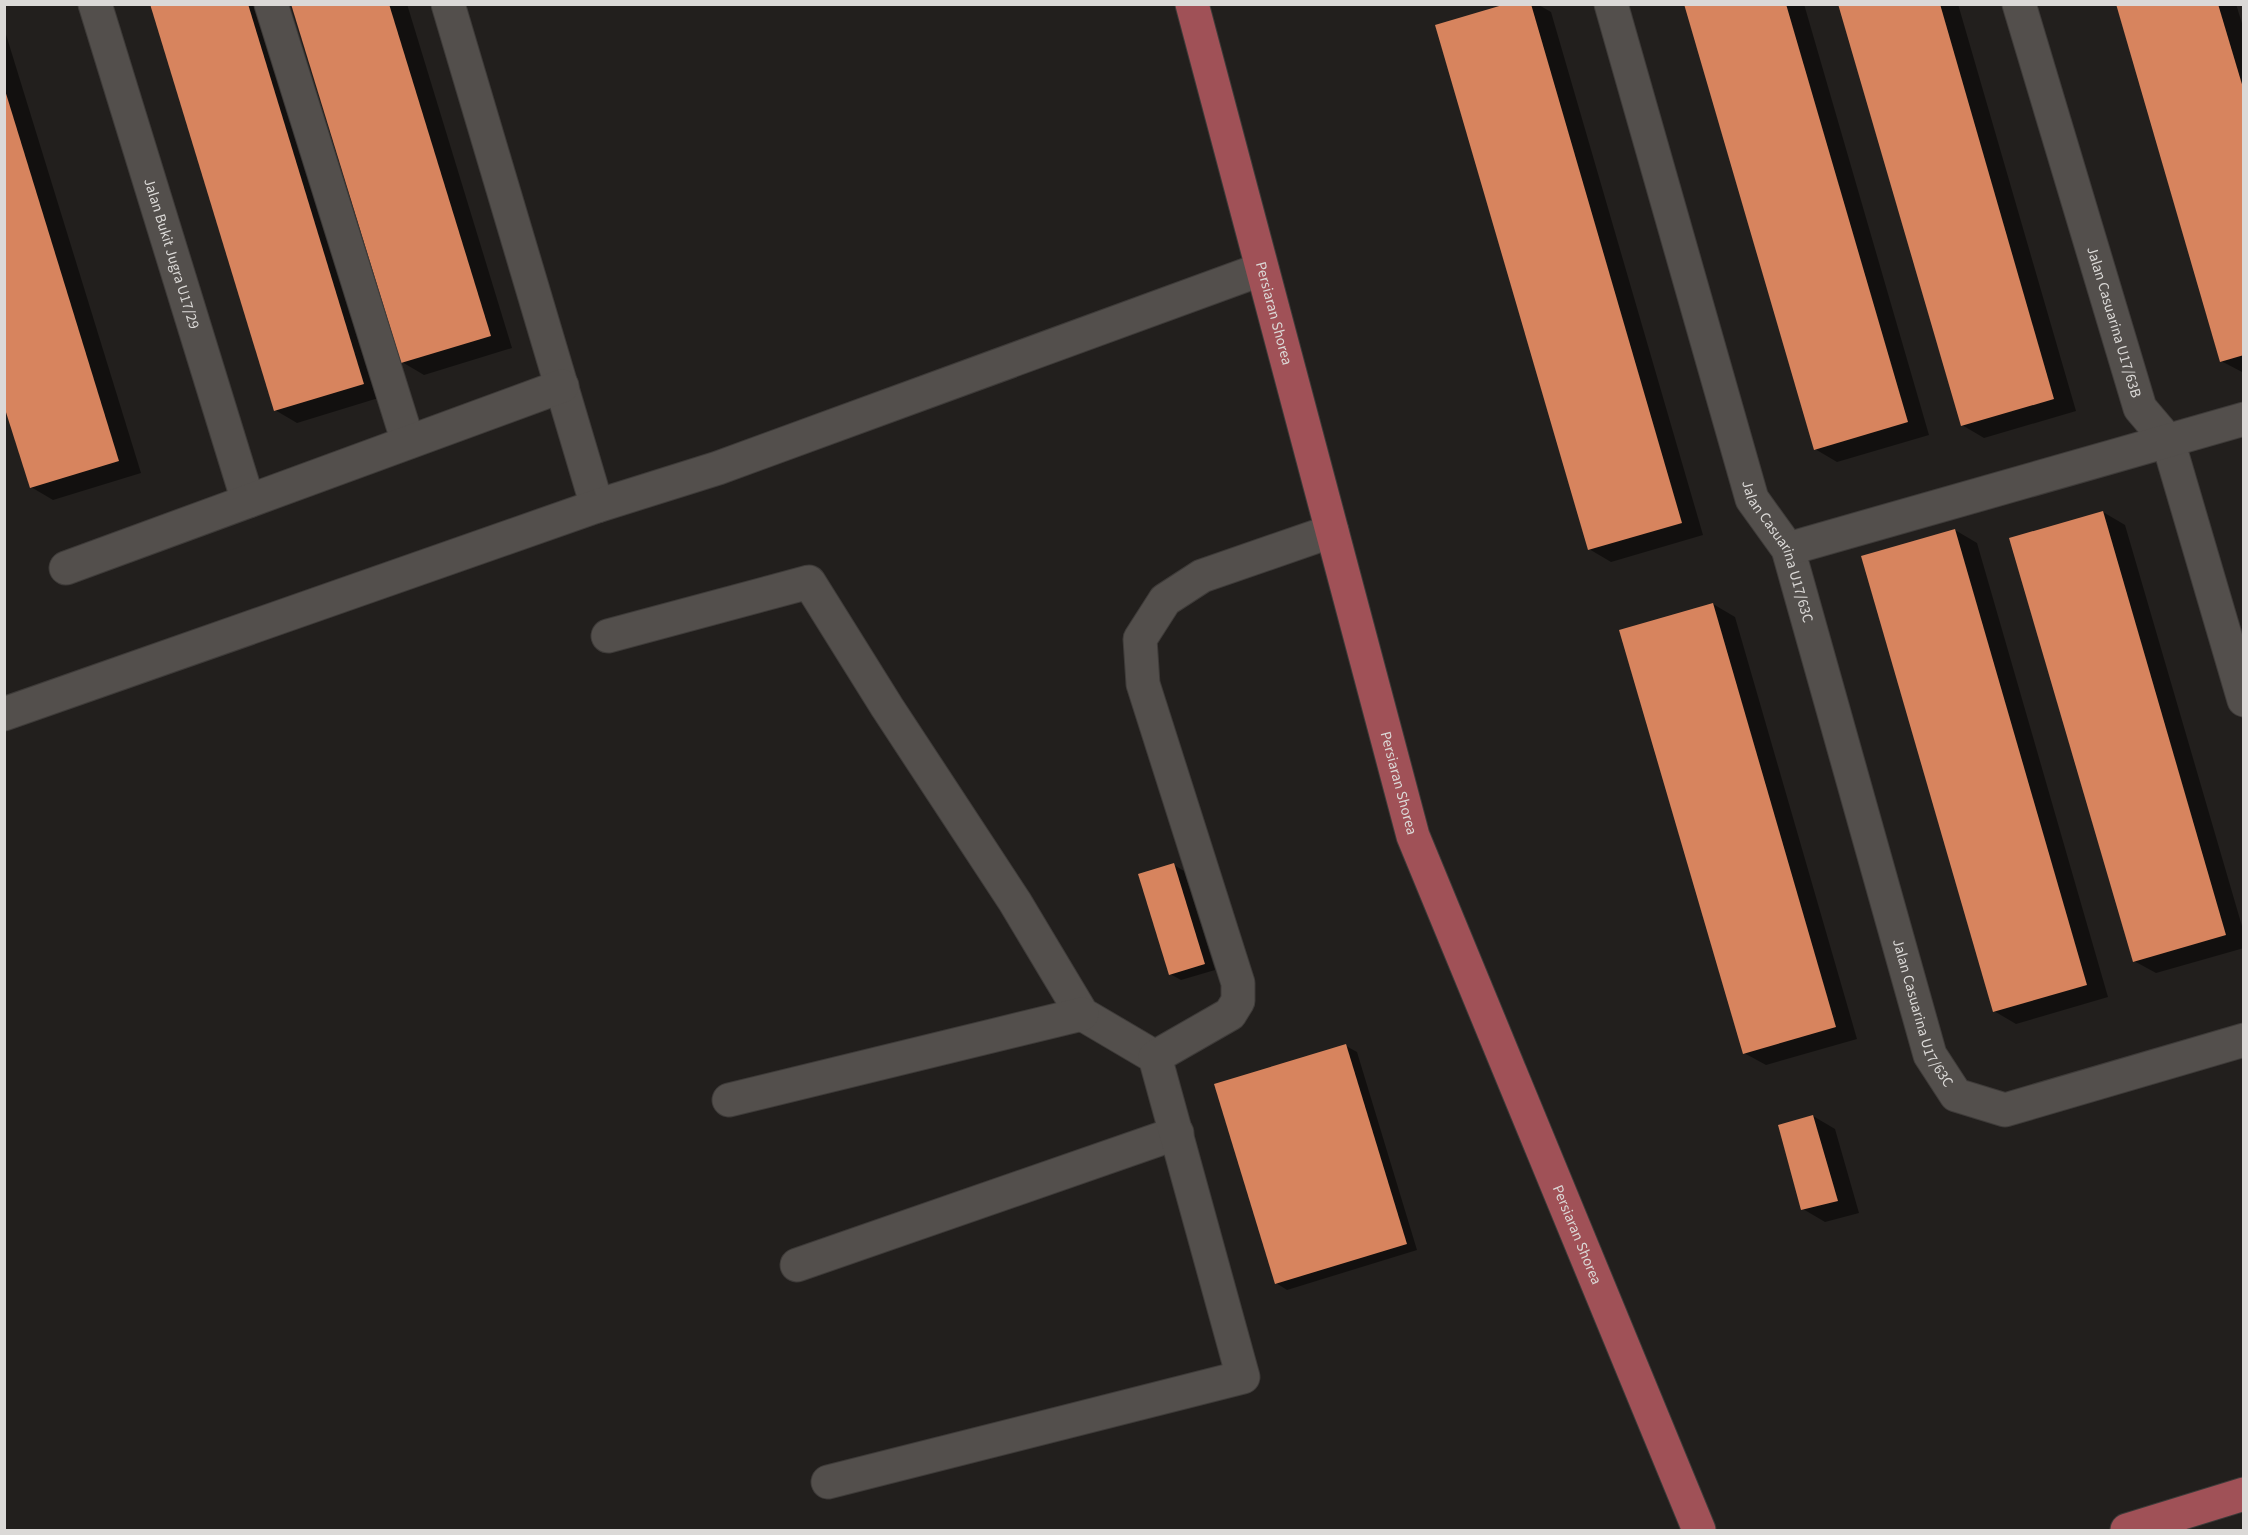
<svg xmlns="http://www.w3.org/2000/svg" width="2248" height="1535" viewBox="0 0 2248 1535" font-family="'Source Sans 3',sans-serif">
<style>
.shadow{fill:#0007}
.building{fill:#d7845e}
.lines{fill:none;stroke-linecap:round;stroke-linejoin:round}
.minor-casing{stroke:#3e3b39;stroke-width:35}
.major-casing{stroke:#3e3b39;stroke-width:35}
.minor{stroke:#534f4c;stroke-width:33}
.major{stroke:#a05157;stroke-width:33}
.labels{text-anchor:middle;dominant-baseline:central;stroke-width:6;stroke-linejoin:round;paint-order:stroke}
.street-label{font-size:15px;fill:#dbd9d7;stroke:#191614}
</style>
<rect width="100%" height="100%" fill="#221f1d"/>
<g class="shadow">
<polygon points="151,4 265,4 385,396 297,423 275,410"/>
<polygon points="293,4 407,4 512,348 424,375 402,362"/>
<polygon points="1512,4 1537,4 1551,12 1703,535 1611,562 1589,549"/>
<polygon points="1685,4 1804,4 1929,435 1837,462 1815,449"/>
<polygon points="1839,4 1958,4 2076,411 1984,438 1962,425"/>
<polygon points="2118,4 2236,4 2244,30 2244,373 2221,361"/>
<polygon points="4,28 141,473 53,500 31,487 4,401"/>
<polygon points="2103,512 2125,525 2244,933 2244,948 2156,973 2134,961"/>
<polygon points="1955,530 1977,543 2108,997 2016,1024 1994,1011"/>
<polygon points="1713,604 1735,617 1857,1039 1766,1065 1744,1053"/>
<polygon points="1174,865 1184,871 1215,970 1181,980 1170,974"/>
<polygon points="1346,1046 1357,1052 1417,1250 1287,1290 1276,1283"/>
<polygon points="1813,1116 1835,1129 1859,1213 1825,1222 1803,1209"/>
</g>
<g class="building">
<polygon points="150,4 248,4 364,384 274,411"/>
<polygon points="291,4 389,4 491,336 401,363"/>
<polygon points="1506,4 1531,4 1682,523 1588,550 1435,25"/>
<polygon points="1684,4 1786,4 1908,422 1814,450"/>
<polygon points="1838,4 1940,4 2054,399 1961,426"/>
<polygon points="2116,4 2218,4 2244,91 2244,355 2220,362"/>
<polygon points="4,87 119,461 30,488 4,406"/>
<polygon points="2103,511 2226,935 2133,962 2009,538"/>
<polygon points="1955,529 2087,985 1993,1012 1861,556"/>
<polygon points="1713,603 1836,1027 1743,1054 1619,630"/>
<polygon points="1174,863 1205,964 1169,975 1138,874"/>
<polygon points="1346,1044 1407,1244 1275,1284 1214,1084"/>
<polygon points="1813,1115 1838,1201 1801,1210 1778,1125"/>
</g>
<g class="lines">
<g class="minor-casing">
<g id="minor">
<path id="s1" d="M 95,4 L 248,501"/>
<polyline points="271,4 408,442"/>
<polyline points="448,4 597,506"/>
<path id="s2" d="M 1611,4 L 1752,499 L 1788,549 L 1930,1055 L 1956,1095 L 2005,1110 L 2244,1040"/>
<path id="s3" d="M 2019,4 L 2140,408 L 2168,441 L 2244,700"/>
<polyline points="1788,549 2244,419"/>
<polyline points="66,568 562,386"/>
<polyline points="608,636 809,582 887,707 1015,902 1082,1014 1155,1057"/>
<polyline points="4,714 597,506 718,468 1262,269"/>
<polyline points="729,1100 1082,1014"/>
<polyline points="797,1265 1177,1133"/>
<polyline points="828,1482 1243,1377 1155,1057 1230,1014 1238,1001 1238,983 1143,684 1140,639 1165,600 1202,576 1332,531"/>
</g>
</g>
<g class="major-casing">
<g id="major">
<path id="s4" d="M 1192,4 L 1413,836 L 1699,1530"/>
<polyline points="2127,1530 2244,1494"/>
</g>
</g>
<use href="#minor" class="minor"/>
<use href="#major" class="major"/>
</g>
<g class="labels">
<g class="street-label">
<text stroke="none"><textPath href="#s1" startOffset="261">Jalan Bukit Jugra U17/29</textPath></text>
<text stroke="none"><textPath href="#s4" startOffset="320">Persiaran Shorea</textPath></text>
<text stroke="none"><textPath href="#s3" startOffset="332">Jalan Casuarina U17/63B</textPath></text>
<text stroke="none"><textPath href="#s2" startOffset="574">Jalan Casuarina U17/63C</textPath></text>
<text stroke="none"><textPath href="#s4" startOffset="806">Persiaran Shorea</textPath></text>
<text stroke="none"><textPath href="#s2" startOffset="1060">Jalan Casuarina U17/63C</textPath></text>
<text stroke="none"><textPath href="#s4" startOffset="1292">Persiaran Shorea</textPath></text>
</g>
</g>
<rect width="2248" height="1535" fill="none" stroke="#dbd9d7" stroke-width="12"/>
</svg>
